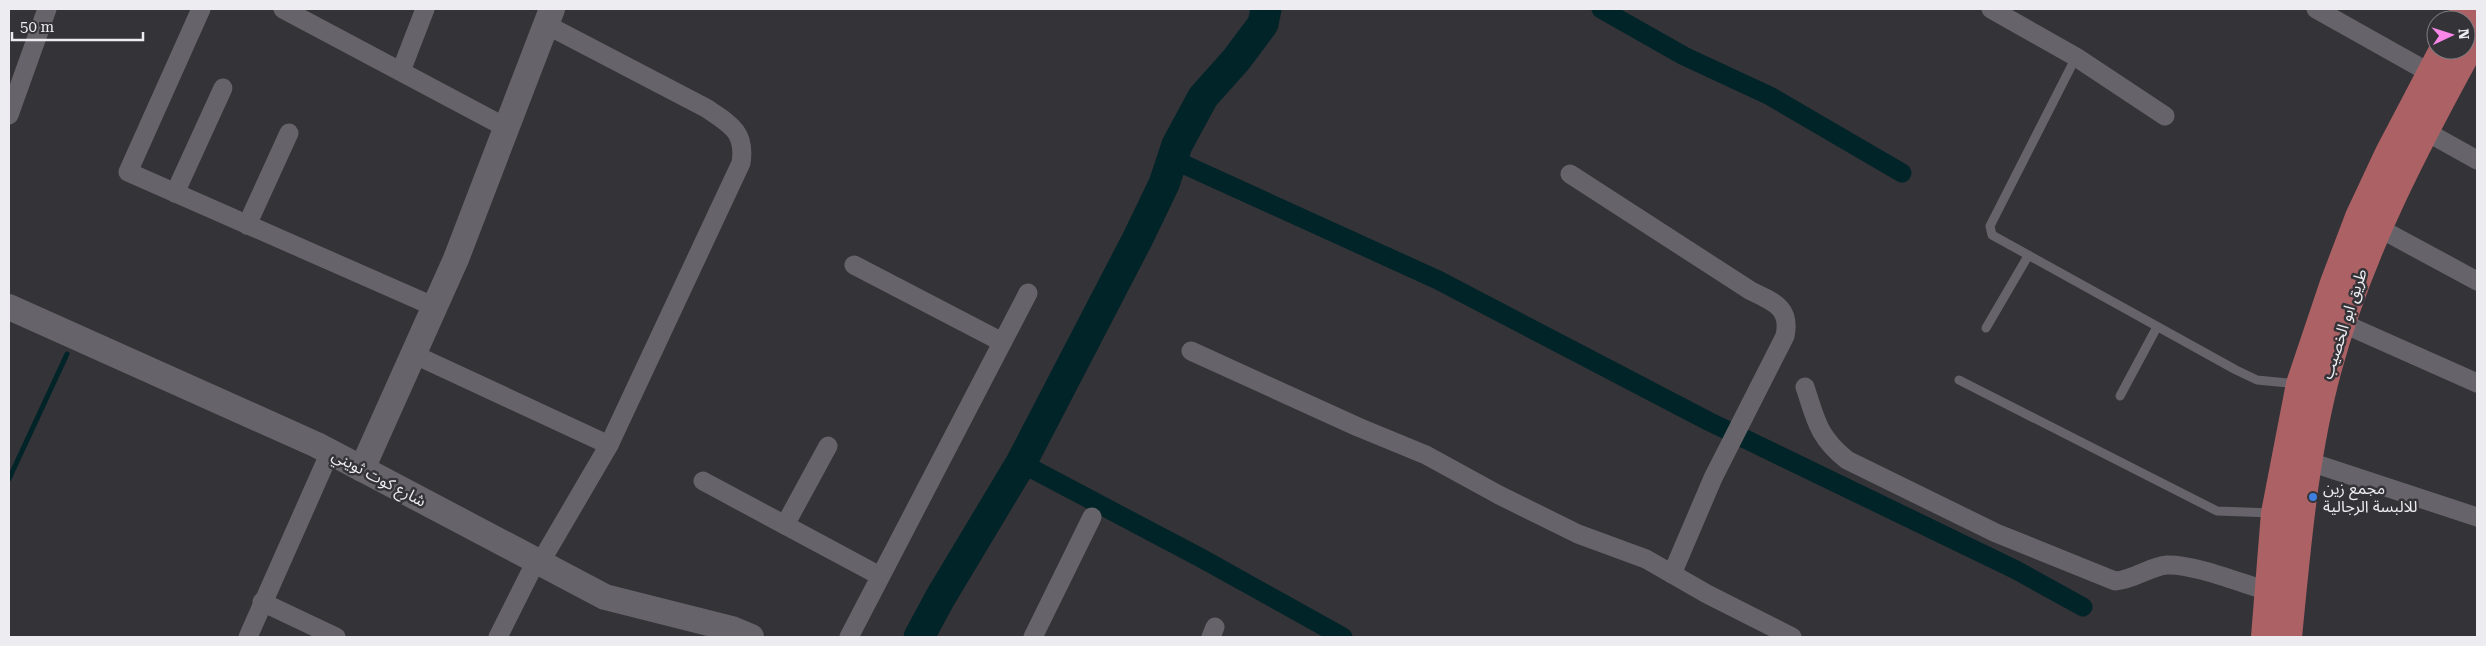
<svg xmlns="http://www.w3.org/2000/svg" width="2486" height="646" viewBox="0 0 2486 646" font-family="'Roboto Serif','Noto Sans Arabic',serif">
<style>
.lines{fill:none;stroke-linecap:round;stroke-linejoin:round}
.stream{stroke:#002428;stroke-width:5}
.canal{stroke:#002428;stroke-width:19}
.river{stroke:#002428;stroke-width:31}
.lane{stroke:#66646a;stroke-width:9}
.street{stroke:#66646a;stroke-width:19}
.secondary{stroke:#66646a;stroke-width:26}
.primary{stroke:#ac6265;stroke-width:28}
.shop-dot{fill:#3f7fe0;stroke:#343338;stroke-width:2}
.labels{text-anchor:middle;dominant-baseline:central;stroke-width:5;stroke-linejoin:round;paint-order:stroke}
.street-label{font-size:16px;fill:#edecf0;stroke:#343338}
.poi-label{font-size:16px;fill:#edecf0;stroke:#343338;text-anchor:start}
</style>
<rect width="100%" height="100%" fill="#343338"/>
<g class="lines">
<polyline class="stream" points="9,479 67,354"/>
<g class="canal">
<polyline points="1601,9 1684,56 1770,96 1902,173"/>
<polyline points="1172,159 1438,280 1708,421 2016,570 2083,607"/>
<polyline points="1021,463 1201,558 1343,637"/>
</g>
<polyline class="river" points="919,637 940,598 1021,463 1138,238 1164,184 1177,145 1203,97 1236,60 1263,24 1266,9"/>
<g class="lane">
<polyline points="2076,57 1990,226 1992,235 2236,370 2257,380 2297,384"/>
<polyline points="1986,328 2028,256"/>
<polyline points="1959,380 2217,511 2272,513"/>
<polyline points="2120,396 2157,327"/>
</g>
<g class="street">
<polyline points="201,9 128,172 435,307"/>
<polyline points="283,9 505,127"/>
<polyline points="1991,9 2076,57 2165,116"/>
<polyline points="2316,9 2430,73"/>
<polyline points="401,71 425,9"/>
<polyline points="9,115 47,9"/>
<polyline points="2425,131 2477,160"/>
<path d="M 1570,174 L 1751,291 C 1774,302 1791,308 1785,336 L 1713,478 L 1672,574"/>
<polyline points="175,193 223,88"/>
<polyline points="247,225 289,133"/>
<polyline points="2379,228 2477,281"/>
<polyline points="854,265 1002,342"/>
<polyline points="2342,323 2477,383"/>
<polyline points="1191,351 1358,427 1426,455 1499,495 1578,534 1646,559 1707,594 1792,637"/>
<polyline points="413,354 609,445"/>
<path d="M 1805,387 C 1816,420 1818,437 1847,460 L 1996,533 L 2115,581 C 2134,580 2150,566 2167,565 C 2194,564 2240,583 2268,591"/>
<polyline points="2307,461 2477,517"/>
<polyline points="703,481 880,576"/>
<polyline points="785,525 828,446"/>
<path d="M 540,563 L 609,445 L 741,163 C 746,132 730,124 706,108 L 545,24"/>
<polyline points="262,602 336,637"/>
<polyline points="248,637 330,452"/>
<polyline points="498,637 536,561"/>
<polyline points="849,637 1028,293"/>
<polyline points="1033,637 1092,517"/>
<polyline points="1211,637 1215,627"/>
</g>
<g class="secondary">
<polyline points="9,307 317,445 605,597 732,629 751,637"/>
<polyline points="362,469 456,259 552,9"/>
</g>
<g class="primary">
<polyline points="2460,20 2466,9"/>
<polyline points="2265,637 2275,513 2300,384 2334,283 2359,217 2389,153 2443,50"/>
<path d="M 2288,637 C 2297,547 2304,456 2328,368 C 2360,250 2418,141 2477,34"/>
</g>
</g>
<circle class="shop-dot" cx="2313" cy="497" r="5"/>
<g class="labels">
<g class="street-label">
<text transform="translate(2344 324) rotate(-72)">طريق ابو الخصيب</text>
<text transform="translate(379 478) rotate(28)">شارع كوت ثويني</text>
</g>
<g class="poi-label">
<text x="2323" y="488">مجمع زين<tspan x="2323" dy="18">للالبسة الرجالية</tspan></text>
</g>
</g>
<rect width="2486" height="646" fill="none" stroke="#edecf0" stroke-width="20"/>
<g transform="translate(2451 35) rotate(86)"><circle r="24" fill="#343338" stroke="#7e7d82"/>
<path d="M0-4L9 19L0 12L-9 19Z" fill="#f987e8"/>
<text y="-8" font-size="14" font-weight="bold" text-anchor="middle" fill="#edecf0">N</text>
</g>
<path d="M12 32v8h131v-8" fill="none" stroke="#edecf0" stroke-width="2.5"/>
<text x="20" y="32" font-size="15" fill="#edecf0" stroke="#343338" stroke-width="4" paint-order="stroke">50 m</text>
</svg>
